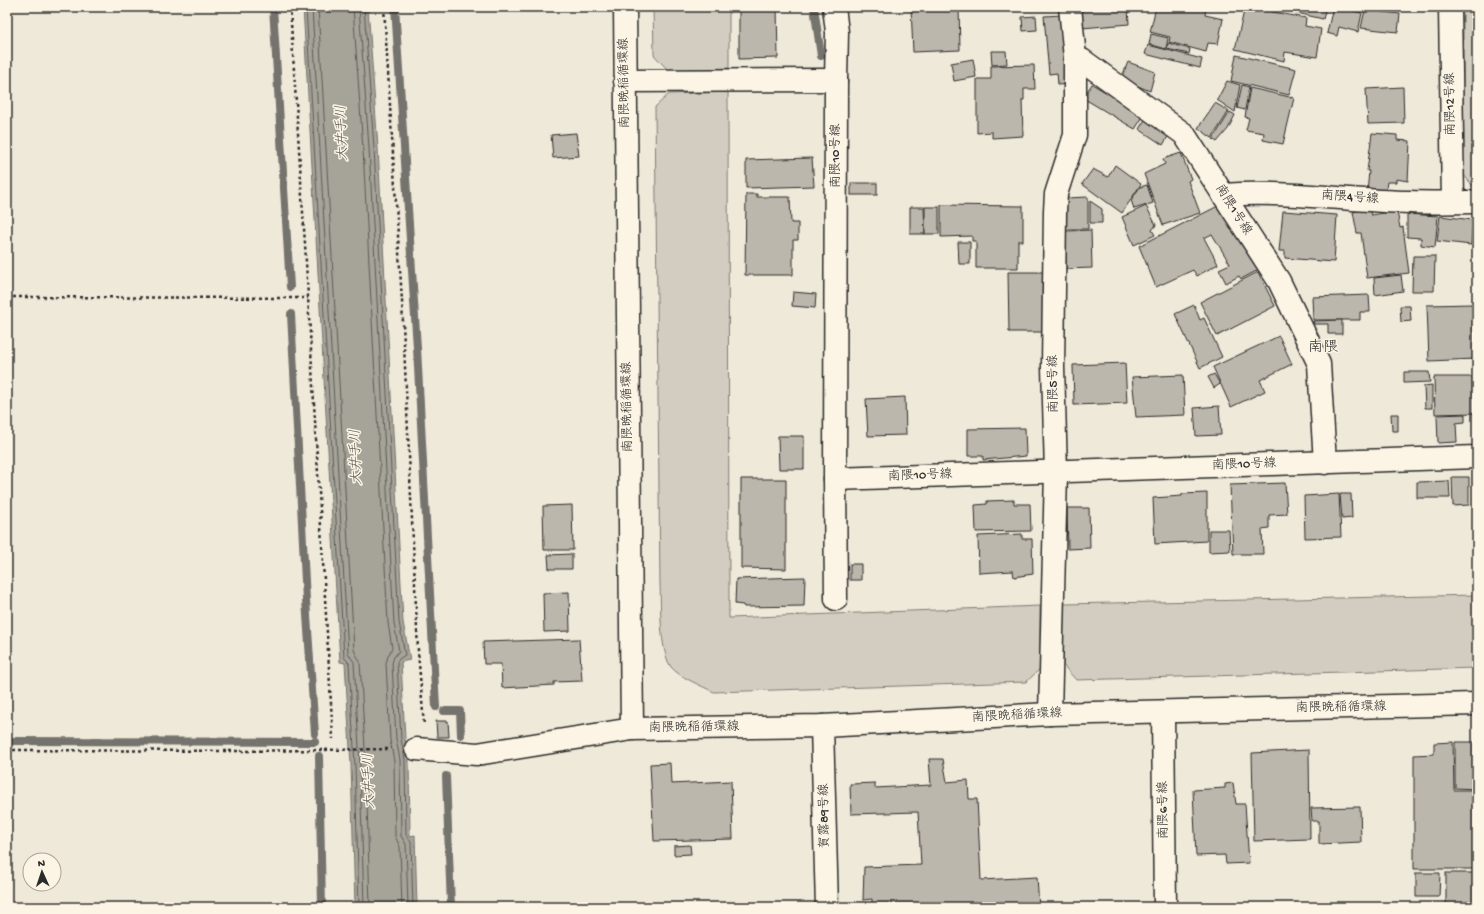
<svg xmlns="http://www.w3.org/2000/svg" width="1484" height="914" viewBox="0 0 1484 914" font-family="'Gochi Hand','Klee One',sans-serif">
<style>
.green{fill:#d2cdc0;stroke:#7e7c76}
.water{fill:#a6a399;stroke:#75736d}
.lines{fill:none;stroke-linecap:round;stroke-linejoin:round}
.shore{stroke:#5c5b57;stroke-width:1}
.stream{stroke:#75736d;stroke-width:8}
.building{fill:#bcb7ac;stroke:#2b2b2b}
.minor-casing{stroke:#2b2b2b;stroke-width:25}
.path{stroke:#2b2b2b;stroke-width:2.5;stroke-dasharray:3 3;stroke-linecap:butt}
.minor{stroke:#fcf5e5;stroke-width:22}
.labels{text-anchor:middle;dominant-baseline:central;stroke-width:3;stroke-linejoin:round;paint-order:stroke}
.street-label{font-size:13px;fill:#2b2b2b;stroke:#fcf5e5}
.water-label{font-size:14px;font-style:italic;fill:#565552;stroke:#fcf5e5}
.quarter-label{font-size:15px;fill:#2b2b2b;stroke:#fcf5e5}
</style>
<rect width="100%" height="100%" fill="#efe9da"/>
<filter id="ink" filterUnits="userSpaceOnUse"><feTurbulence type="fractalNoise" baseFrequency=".025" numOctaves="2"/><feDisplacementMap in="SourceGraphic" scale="8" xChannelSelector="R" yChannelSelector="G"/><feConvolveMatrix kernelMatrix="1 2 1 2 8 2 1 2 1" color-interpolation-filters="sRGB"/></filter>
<g filter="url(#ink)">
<g class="green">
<polygon points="653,7 729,7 729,68 668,70 654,55"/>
<polygon points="1463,7 1477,7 1477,191 1463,174"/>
<path d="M 728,92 L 729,618 L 1040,606 L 1040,669 L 1026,682 L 714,692 C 702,686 679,677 671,667 C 659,649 661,605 660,584 L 655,107 L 669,94 Z"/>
<polygon points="1477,595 1477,668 1076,680 1063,665 1064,604"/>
</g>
<polygon class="water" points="303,7 368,7 378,148 403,622 410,660 401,662 405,739 409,760 410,836 415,835 417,907 355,907 351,765 345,663 340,662"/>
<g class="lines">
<g class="shore">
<polyline points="306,7 344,657 349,663 355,765 359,907"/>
<polyline points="312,7 348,653 354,662 360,765 364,907"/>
<polyline points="318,7 354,650 360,662 366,765 370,907"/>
<polyline points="353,7 363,149 388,623 392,648 388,656 386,663 390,740 394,761 395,836 400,847 402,907"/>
<polyline points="359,7 369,148 394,623 399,651 394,657 392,663 396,739 400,760 401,836 406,844 408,907"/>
<polyline points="364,7 374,148 399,622 405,655 399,659 397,662 401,739 405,760 406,835 411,841 413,907"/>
</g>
<g class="stream">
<polyline points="273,7 290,287"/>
<polyline points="395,7 417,348 436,707"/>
<polyline points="814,7 821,56"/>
<polyline points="291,314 306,600 315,734"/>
<polyline points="444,711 460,711 461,735"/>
<polyline points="7,741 315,742"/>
<polyline points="319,756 322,907"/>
<polyline points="446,776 451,907"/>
</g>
</g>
<g class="building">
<polygon points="739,7 777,7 778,58 739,59"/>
<polygon points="911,7 959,7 960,50 913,52"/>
<polygon points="1081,7 1128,7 1129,24 1082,28"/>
<polygon points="1156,7 1206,7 1205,15 1223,19 1218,44 1208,43 1206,52 1169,42 1170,37 1150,32"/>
<polygon points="1245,7 1306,18 1305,26 1321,29 1317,57 1285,52 1284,61 1235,49"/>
<polygon points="1271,7 1326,7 1323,19"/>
<polygon points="1333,7 1362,13 1358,32 1339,27 1337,36 1327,33"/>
<polygon points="1365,10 1400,14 1398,32 1361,28"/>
<polygon points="1063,15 1068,84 1058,85 1057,73 1049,74 1044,16"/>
<polygon points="1036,16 1037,30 1023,31 1022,17"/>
<polygon points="1151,34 1168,38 1166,49 1149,44"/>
<polygon points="1168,43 1190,49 1189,54 1167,49"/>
<polygon points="1148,45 1202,59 1200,68 1145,54"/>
<polygon points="991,51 1006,51 1007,64 992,65"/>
<polygon points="1236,55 1296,69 1289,95 1231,81"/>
<polygon points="973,59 976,77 954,81 951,63"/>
<polygon points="1128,62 1155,72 1150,91 1121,79"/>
<polygon points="1034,65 1035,89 1024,89 1024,100 1022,100 1023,136 992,138 992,132 977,133 977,79 991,79 991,66"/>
<polygon points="1227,81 1240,85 1235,112 1217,100"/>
<polygon points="1092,84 1144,115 1135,129 1083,98"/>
<polygon points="1242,85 1249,87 1245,110 1237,108"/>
<polygon points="1403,87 1404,123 1368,124 1366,89"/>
<polygon points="1250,88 1294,98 1283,144 1263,140 1264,133 1246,130 1249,118 1245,117"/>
<polygon points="1215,103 1229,111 1212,138 1198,128"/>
<polygon points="1230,112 1235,115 1228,129 1217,142 1213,139"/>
<polygon points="1146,118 1170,133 1163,145 1139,129"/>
<polygon points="576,133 579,156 553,158 551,135"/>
<polygon points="1372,133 1397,135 1397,140 1410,141 1408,181 1396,179 1396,182 1387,182 1385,195 1367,193 1369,171 1367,171"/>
<polygon points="1181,153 1191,179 1188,181 1200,213 1163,225 1144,174 1165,164 1163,159"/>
<polygon points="812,158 814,186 746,188 746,160"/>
<polygon points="1115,165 1141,184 1122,213 1082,184 1093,169 1108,177"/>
<rect x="851" y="183" width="26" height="12"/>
<polygon points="1147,185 1153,203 1134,209 1131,200 1140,187"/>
<polygon points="746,194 757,194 757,197 790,197 791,223 798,223 798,240 793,240 793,275 745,275"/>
<polygon points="1088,197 1088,229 1066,229 1066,198"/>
<polygon points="1090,201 1102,209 1102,223 1090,223"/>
<polygon points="941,205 1023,206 1023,241 1018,241 1018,268 976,268 976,241 972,241 972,236 941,237"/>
<polygon points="1220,205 1260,269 1241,279 1239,276 1226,283 1219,269 1230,264 1212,234 1204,238 1218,264 1197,276 1193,270 1156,287 1139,246"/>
<polygon points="1146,206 1156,225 1152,230 1155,235 1134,245 1122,217"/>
<polygon points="910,207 924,207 925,234 910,234"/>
<rect x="925" y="207" width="14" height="27"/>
<polygon points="1369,209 1371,215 1397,211 1400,228 1403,227 1409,273 1367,278 1361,233 1357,233 1353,212"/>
<polygon points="1283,211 1337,215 1334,262 1285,258 1285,251 1279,251"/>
<polygon points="1407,214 1438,216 1435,247 1421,245 1421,238 1407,237"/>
<polygon points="1440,216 1473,220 1471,245 1437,241"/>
<polygon points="1091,230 1092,268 1066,269 1066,231"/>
<polygon points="958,242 970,242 970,264 959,264"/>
<polygon points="1413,256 1435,256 1434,291 1412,291"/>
<polygon points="1008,272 1043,272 1044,332 1009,332"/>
<polygon points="1258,272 1275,306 1217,336 1200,302"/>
<polygon points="1401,275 1403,291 1375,295 1374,278"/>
<polygon points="793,292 816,294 815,308 792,306"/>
<polygon points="1369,295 1370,312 1360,312 1360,320 1313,320 1312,297"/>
<polygon points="1473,304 1475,359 1429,361 1427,305"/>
<polygon points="1194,305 1200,320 1204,318 1222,357 1200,368 1175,314"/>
<polygon points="1400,306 1410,306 1411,321 1401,322"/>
<polygon points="1342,320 1342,334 1328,334 1328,324 1314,324 1313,321"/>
<polygon points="1279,336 1292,364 1260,380 1265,391 1231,407 1213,367"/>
<polygon points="1125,363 1127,403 1074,405 1073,365"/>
<polygon points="1404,372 1429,372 1430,382 1404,383"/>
<polygon points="1214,374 1220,384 1214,388 1208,377"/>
<polygon points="1183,375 1185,415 1136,417 1132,377"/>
<polygon points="1434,377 1475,377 1476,413 1435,414"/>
<polygon points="1432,385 1432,408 1425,408 1424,386"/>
<polygon points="905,397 906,435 868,436 866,399"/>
<polygon points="1219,406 1221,435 1196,436 1194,408"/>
<polygon points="1391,414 1398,414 1398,431 1392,431"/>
<polygon points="1465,414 1465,422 1456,423 1457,442 1438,443 1437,415"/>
<polygon points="1025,428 1026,456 983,460 983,456 968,456 968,429"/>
<polygon points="778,436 804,436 804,469 779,469"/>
<polygon points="1452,477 1469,477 1469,505 1453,506"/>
<polygon points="741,479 786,479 786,569 741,568"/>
<polygon points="1449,481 1450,498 1417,498 1417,482"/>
<polygon points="1285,483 1287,514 1269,515 1269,528 1262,529 1263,554 1233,554 1230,485"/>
<polygon points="1207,493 1207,541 1155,544 1153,498 1182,496 1182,494"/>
<polygon points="1339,494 1341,537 1305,538 1304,496"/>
<polygon points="1340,494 1351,494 1352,518 1342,519"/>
<polygon points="1014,500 1014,504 1030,504 1031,531 976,532 975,505 987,504 987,501"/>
<polygon points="572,505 573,550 544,550 543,506"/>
<polygon points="1067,508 1089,508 1090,548 1068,549"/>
<polygon points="1209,530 1229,530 1230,551 1209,552"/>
<polygon points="1022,534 1022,539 1032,539 1033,574 1014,577 1013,571 979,573 978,536"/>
<polygon points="572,554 572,569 549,569 548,555"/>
<rect x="850" y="564" width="11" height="16"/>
<polygon points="805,577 804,606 744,607 743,605 735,604 736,579"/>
<polygon points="569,592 570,631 544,632 543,593"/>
<polygon points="579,639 582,681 554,682 554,685 502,688 501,664 484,664 483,642"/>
<polygon points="436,721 448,721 449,737 437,737"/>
<polygon points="1453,742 1454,790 1477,790 1477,869 1414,869 1414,755 1434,754 1434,743"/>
<polygon points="1455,742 1477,742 1477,789 1455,788"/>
<polygon points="1309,750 1310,839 1254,841 1252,753"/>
<polygon points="929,759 943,759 947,782 968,780 969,799 977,799 981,880 1037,877 1039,907 872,907 872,899 863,900 864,867 921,865 918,812 851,814 850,784 875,783 875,788 931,785"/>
<polygon points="670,763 671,784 731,781 733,839 654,841 650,764"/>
<polygon points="1233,783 1236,804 1245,804 1249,863 1226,864 1225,855 1196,856 1193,790 1225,788 1225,784"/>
<polygon points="1360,807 1361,842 1319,844 1319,821 1312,821 1311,808"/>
<polygon points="690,845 691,854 674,855 674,846"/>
<polygon points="1416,873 1440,873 1439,897 1416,897"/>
<rect x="1446" y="873" width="31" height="32"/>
</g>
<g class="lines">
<g class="minor-casing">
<g id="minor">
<polyline points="625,7 632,729 822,726 1050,714 1477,704"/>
<polyline points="834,7 837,32 836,80 835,479 1477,457"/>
<polyline points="1070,7 1075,58 1082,60 1184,134 1279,281 1319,364 1325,463"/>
<polyline points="1450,7 1453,202"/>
<polyline points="625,81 836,80"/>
<path d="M 1223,195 C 1286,190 1347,201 1410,202 C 1432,203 1455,202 1477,202"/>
<polyline points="835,479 836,599"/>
<polyline points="1163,712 1165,907"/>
<polyline points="1050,714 1056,472 1053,367 1055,211 1056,194 1075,135 1075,58"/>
<polyline points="822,726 827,907"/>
<polyline points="416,749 477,754 632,729"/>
</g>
</g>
<g class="path">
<polyline points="290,7 305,244 333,739"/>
<polyline points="384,7 402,301 418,651 424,725"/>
<polyline points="7,297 308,298"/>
<polyline points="7,750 243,751 392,749"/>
</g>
<use href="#minor" class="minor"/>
</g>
</g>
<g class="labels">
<g class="street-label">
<text transform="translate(625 83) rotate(-91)">南隈晩稲循環線</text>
<text transform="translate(1451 104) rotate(-91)">南隈12号線</text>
<text transform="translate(836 156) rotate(-90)">南隈10号線</text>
<text transform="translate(1350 198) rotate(4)">南隈4号線</text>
<text transform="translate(1233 210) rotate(58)">南隈1号線</text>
<text transform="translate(1054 384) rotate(-91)">南隈5号線</text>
<text transform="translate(628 407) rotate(-91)">南隈晩稲循環線</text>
<text transform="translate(1244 465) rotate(-2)">南隈10号線</text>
<text transform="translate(920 476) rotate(-2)">南隈10号線</text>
<text transform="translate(1341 708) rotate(-1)">南隈晩稲循環線</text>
<text transform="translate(1017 716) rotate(-3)">南隈晩稲循環線</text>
<text transform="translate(694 728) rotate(-1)">南隈晩稲循環線</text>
<text transform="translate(1164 810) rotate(-91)">南隈6号線</text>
<text transform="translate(825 816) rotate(-91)">賀露89号線</text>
</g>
<g class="water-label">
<text transform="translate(343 133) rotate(-92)">大井手川</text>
<text transform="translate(357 457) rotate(-92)">大井手川</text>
<text transform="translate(370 781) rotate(-92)">大井手川</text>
</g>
<g class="quarter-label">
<text x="1323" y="348">南隈</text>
</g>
</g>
<rect width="1484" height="914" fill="none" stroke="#fcf5e5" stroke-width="24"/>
<rect x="12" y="12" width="1460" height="890" fill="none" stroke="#2b2b2b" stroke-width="1.5" filter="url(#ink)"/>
<g transform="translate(42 872) rotate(357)"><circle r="19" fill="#fcf5e5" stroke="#a8a49b"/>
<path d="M0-3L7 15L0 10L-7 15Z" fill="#2b2b2b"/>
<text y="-6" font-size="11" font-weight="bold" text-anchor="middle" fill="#2b2b2b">N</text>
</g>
</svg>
